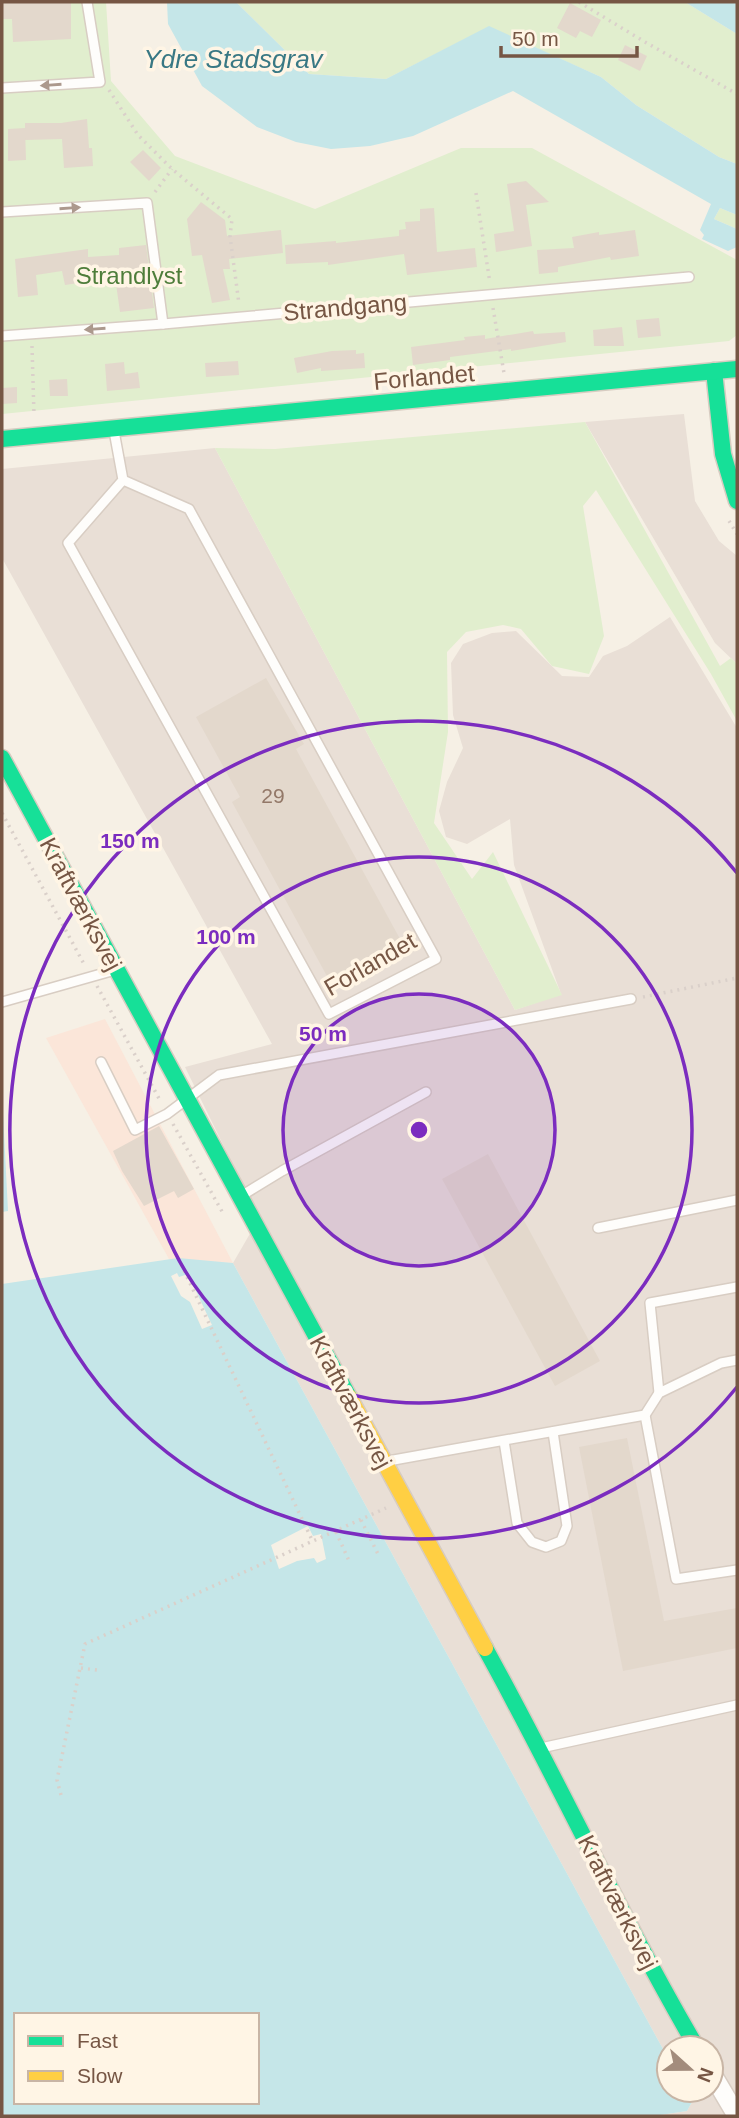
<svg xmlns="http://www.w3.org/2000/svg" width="739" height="2118" viewBox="0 0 739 2118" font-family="Arial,sans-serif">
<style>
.commercial{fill:#fbe6d9}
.industrial{fill:#e9dfd6}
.green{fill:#e1eece}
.water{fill:#c5e6e8;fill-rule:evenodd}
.pier{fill:#f6f0e5}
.building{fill:#e3d8cc}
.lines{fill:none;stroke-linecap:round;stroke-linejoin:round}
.lane-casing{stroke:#d8cdc3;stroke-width:12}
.street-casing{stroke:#d8cdc3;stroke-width:21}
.fast-casing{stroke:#d7ccc1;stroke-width:19}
.slow-casing{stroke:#d7ccc1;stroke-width:19}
.path{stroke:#dad0ca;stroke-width:3.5;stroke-dasharray:2 5;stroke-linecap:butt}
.lane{stroke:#fefdfb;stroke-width:9}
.street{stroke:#fefdfb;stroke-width:18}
.fast{stroke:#16e098;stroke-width:16}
.slow{stroke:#ffcf43;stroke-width:16}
.oneway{fill:#ac998d}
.ring{fill:none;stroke:#7b2cbf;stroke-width:3.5}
.labels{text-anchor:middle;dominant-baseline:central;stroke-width:7;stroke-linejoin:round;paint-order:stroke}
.number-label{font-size:21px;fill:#937868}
.park-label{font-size:24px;fill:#4e7d3a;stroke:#fff5e5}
.street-label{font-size:24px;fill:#765644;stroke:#fff5e5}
.water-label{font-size:26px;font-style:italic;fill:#397884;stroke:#fff5e5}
.centre{fill:#7b2cbf;stroke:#fff5e5;stroke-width:3.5}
.ring-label{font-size:21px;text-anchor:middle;font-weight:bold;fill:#7b2cbf;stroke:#fff5e5;stroke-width:7;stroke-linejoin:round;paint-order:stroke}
</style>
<rect width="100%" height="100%" fill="#f6f0e5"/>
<polygon class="commercial" points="105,1019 233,1263 169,1259 46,1038"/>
<g class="industrial">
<polygon points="684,414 695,501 719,541 737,556 737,664 715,643 585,422"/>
<polygon points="215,448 515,1010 561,994 514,865 510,819 467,844 446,837 439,811 447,782 463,748 453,715 451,663 463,644 492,633 516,631 562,676 589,677 603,656 627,646 670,617 737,728 737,2116 654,2116 687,2111 692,2102 685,2090 711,2090 711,2048 669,2048 669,2060 233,1263 259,1218 185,1067 272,1044 2,558 2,469"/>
</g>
<g class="green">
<polygon points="2,2 106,2 111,81 175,156 315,209 461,148 532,148 737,260 737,335 729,341 2,414"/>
<polygon points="236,2 685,2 737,34 737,164 719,157 636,105 601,77 489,27 386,79 309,74"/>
<polygon points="720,208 737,215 737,229 714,219"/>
<polygon points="585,422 720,666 731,658 737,664 737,721 711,674 596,490 583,506 604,636 589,674 552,666 521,629 503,625 466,632 447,652 448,732 434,823 472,879 493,852 562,995 515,1010 215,448 275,449"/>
</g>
<g class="water">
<polygon points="167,2 236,2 309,74 386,79 489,26 601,77 636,105 719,157 737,164 737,215 720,208 714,219 737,229 737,247 728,251 702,239 704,235 700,230 711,204 513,91 413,136 370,146 331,149 296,142 257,127 202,86 168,24"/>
<polygon points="685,2 737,2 737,34"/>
<polygon points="2,1094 8,1211 2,1212"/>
<path d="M 178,1258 L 233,1263 L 669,2060 L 669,2090 L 685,2090 L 692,2102 L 687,2111 L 654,2116 L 2,2116 L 2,1284 ZM 16,2015 L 257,2015 L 257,2102 L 16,2102 Z"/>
</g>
<g class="pier">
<polygon points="177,1273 179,1277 188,1274 212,1325 202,1329 190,1302 181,1296 171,1276"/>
<polygon points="308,1526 313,1536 321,1534 326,1559 317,1563 314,1558 297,1561 279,1569 271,1545"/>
</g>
<g class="building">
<polygon points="2,2 71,2 71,39 13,42 12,19 2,19"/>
<polygon points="570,3 601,20 592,37 580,31 576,38 557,28"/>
<polygon points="625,45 647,56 640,71 618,60"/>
<polygon points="87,119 89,148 92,148 93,166 64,168 62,139 25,140 25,123 61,123"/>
<polygon points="25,128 26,160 8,161 8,129"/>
<polygon points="143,150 161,168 149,181 130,162"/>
<polygon points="526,181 549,202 526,205 532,246 496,252 494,234 514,231 507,184"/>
<polygon points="201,202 225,220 227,236 281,230 283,253 229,259 230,269 223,269 230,300 212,303 202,255 192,256 187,219"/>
<polygon points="434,208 437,252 475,248 477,267 407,275 404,254 328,265 328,262 286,264 285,245 336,241 336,243 399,236 399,230 406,229 405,222 420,221 420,209"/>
<polygon points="635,230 639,256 611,260 610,257 558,267 558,272 539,274 537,250 574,248 572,237 599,232 599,235"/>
<polygon points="146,245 154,308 120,312 116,284 99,284 99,280 65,285 62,271 36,275 38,295 18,297 15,259 88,249 88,257 119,255 119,248"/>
<polygon points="659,318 661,336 638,338 636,320"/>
<polygon points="622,327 624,346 594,346 593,330"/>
<polygon points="533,331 534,334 565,332 566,342 511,351 511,349 450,357 450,360 413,365 411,347 465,340 464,337 485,335 485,339"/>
<polygon points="356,350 356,354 364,353 365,368 321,371 321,368 297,373 294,358 332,351"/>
<polygon points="238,361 239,375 206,377 205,363"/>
<polygon points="124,362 125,374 138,372 140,388 107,391 105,364"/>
<polygon points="67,379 68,396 50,396 49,380"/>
<polygon points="17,387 17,403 2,404 2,388"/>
<polygon points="266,678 304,744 296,749 405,948 334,989 232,802 240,797 196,717"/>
<polygon points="159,1126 194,1189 178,1198 174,1191 144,1206 122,1171 113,1151"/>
<polygon points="488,1154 600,1361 555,1386 442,1179"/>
<polygon points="627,1438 664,1621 737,1608 737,1648 623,1671 579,1447"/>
</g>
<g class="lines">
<g class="lane-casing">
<g id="lane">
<polyline points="2,88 100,82 87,2"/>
<polyline points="2,212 147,203 163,324"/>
<polyline points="2,336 163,324 689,277"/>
<polyline points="114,431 123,480 68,543 329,1014 436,959 189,509 123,480"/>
<polyline points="2,1002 115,970"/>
<polyline points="101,1062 135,1130 167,1114 219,1075 631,999"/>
<polyline points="241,1196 282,1171 426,1092"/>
<polyline points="598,1228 737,1200"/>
<polyline points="659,1393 650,1303 737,1287"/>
<polyline points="645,1415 676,1579 737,1570"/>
<polyline points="504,1441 517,1523 532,1542 546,1547 561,1541 567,1526 553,1432"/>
<polyline points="388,1461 645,1415 659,1393 721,1363 737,1360"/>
<polyline points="541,1748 737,1705"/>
</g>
</g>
<g class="street-casing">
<polyline id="street" points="711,2072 737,2116"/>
</g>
<g class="fast-casing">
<g id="fast">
<polyline points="714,371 723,454 737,501"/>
<polyline points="2,439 737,369"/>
<polyline points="2,758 349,1397"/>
<path d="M 485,1648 C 558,1780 621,1918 697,2048"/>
</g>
</g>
<g class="slow-casing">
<polyline id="slow" points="349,1397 485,1648"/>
</g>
<g class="path">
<polyline points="579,2 645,42 737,94"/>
<polyline points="109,90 138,135 172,169 232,219 230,236 239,304"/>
<polyline points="155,192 172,169"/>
<polyline points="476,193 490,283"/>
<polyline points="493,308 504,373"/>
<polyline points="32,346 34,415"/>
<polyline points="729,521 737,534"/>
<polyline points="2,813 84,964"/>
<polyline points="97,986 161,1102"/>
<polyline points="643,997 737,978"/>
<polyline points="173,1124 224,1215"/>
<polyline points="178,1258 313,1542"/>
<polyline points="361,1520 378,1554"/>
<polyline points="336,1532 350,1563"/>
<polyline points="81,1668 97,1670"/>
<polyline points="61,1795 57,1780 85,1644 386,1508"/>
</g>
<use href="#lane" class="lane"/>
<use href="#street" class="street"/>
<use href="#fast" class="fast"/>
<use href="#slow" class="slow"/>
</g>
<defs><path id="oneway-solid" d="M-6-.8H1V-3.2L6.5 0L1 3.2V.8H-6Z" transform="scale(1.75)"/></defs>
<g class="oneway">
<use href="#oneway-solid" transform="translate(51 85) rotate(176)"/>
<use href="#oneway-solid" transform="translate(70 208) rotate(-4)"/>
<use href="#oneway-solid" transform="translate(95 329) rotate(176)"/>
</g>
<circle cx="419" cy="1130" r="136" fill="#7b2cbf" fill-opacity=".12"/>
<g class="ring">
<circle cx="419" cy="1130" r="136"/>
<circle cx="419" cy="1130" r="273"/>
<path d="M737 1387A409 409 0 1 1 737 873"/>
</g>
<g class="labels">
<g class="number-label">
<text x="273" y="795">29</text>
</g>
<g class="park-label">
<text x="129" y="275">Strandlyst</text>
</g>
<g class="street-label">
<text transform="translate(345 307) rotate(-5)">Strandgang</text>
<text transform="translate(424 377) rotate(-5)">Forlandet</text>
<text transform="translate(81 904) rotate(62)">Kraftværksvej</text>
<text transform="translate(370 964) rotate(-30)">Forlandet</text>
<text transform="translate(351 1402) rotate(62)">Kraftværksvej</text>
<text transform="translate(618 1902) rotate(63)">Kraftværksvej</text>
</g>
<g class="water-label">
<text x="233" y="59">Ydre Stadsgrav</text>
</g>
</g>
<circle cx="419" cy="1130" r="10" class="centre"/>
<g class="ring-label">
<text x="130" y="848">150 m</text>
<text x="226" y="944">100 m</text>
<text x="323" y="1041">50 m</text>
</g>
<rect width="739" height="2118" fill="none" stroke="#765644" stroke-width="7"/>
<rect x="14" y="2013" width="245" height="91" fill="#fff5e5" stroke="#c8b5a5" stroke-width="2"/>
<rect x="28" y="2036" width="35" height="10" fill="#16e098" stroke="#c8b5a5" stroke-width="2"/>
<text x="77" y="2048" font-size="21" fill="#765644">Fast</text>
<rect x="28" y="2071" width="35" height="10" fill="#ffcf43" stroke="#c8b5a5" stroke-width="2"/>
<text x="77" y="2083" font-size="21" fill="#765644">Slow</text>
<g transform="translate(690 2069) rotate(111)"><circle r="33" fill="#fff5e5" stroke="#c8b5a5" stroke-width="2"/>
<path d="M0-5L12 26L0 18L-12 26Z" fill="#a38c7c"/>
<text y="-10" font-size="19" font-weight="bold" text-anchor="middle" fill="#765644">N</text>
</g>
<path d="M501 46v10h136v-10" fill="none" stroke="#765644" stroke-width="3.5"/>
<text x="512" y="46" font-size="21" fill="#765644" stroke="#fff5e5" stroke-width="5" paint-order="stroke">50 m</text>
</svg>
